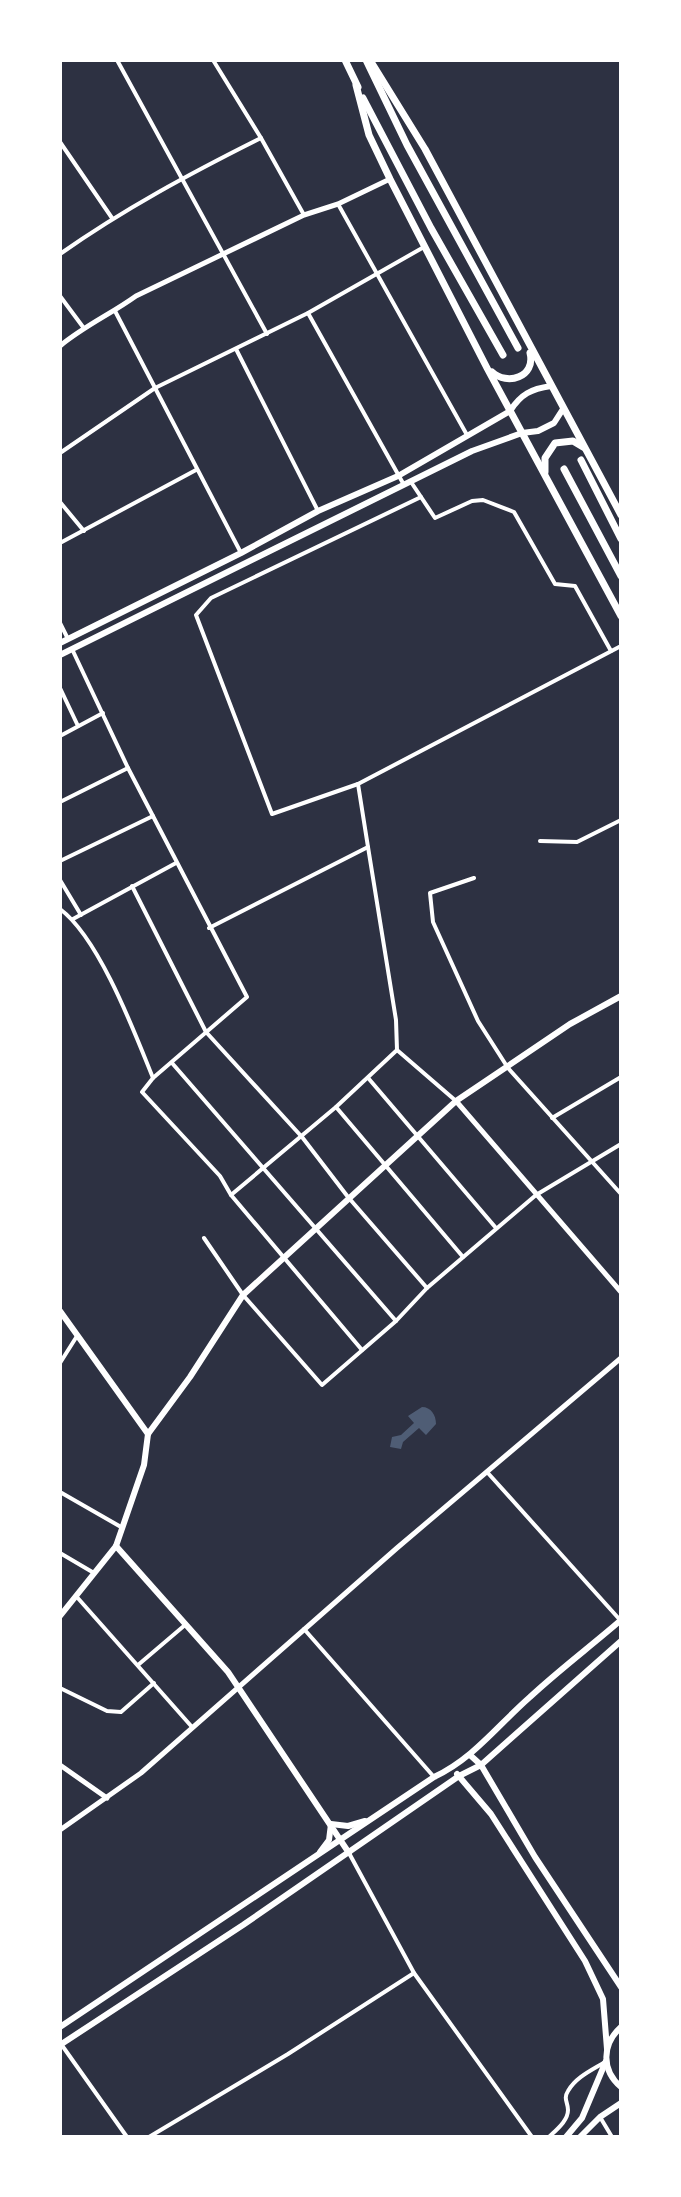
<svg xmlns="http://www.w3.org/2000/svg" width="681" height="2197" viewBox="0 0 681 2197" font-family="Figtree,sans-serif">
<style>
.water{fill:#4f5d75}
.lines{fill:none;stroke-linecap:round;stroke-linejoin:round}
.minor{stroke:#fff;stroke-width:4}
.tertiary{stroke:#fff;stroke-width:5}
.secondary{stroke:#fff;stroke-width:6}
.primary{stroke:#fff;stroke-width:7}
</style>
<rect width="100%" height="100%" fill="#2d3142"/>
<path class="water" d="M 422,1407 C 431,1407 436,1415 436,1424 L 426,1435 L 419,1428 L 403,1442 L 401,1449 L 390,1447 L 392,1437 L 401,1435 L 414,1423 L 408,1416 Z"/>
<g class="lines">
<g class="minor">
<polyline points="117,60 267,334"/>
<polyline points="213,60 261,138 304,215"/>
<polyline points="60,142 112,218"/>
<polyline points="338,204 467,435"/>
<path d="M 60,254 C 124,209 191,173 261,138"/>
<polyline points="60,296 83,327"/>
<polyline points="115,311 241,553"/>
<polyline points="308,313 404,485"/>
<polyline points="236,349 318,511"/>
<polyline points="60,453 155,388 308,313 424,247"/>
<polyline points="411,482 435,518 472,501 483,500 514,512 555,584 575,586 611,651"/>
<polyline points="421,497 211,598 196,615 272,814 358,784 621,646"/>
<polyline points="60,502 84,531"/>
<polyline points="60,543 196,470"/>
<polyline points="60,623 68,639"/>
<polyline points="72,649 128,768 247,997 153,1078 142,1092 220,1176 231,1195 362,1350"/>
<polyline points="60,688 78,726"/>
<polyline points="60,736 103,713"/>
<polyline points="60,802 128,768"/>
<polyline points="540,841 577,842 621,820"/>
<polyline points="368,847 396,1020 397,1050 456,1101"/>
<polyline points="60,861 153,816"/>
<polyline points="474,878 430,893 433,922 478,1021 508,1068 621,1194"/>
<polyline points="60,880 81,915"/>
<polyline points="132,886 206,1032 302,1137 348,1197 427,1288"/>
<path d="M 60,909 C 99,938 134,1031 153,1078"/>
<polyline points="73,919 176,863"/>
<polyline points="209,928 368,847 358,784"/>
<polyline points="172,1063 396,1321"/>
<polyline points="369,1079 496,1228"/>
<polyline points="336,1107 463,1257"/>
<polyline points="552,1118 621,1077"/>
<polyline points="231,1195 336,1107 397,1050"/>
<polyline points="204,1238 243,1295 322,1385 396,1321 427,1288 536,1195 621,1144"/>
<polyline points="60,1363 77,1336"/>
<polyline points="487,1472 621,1621"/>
<polyline points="60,1492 121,1527"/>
<polyline points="60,1553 94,1573"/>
<polyline points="76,1596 192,1727"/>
<polyline points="304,1629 434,1777"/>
<polyline points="138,1665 185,1625"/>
<polyline points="60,1688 107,1711 121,1712 154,1683"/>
<polyline points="349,1853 414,1973 532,2137"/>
<polyline points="61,2044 127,2137"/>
<polyline points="600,2117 612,2137"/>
<polyline points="149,2137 288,2054 414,1973"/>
<path d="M 549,2137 C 556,2130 568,2121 568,2110 C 568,2102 563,2099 568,2091 C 576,2077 592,2070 605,2062"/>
</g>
<g class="tertiary">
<path d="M 60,346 C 84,326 111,314 136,296 L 304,215 L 338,204 L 390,179"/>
<polyline points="456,1101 621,1292"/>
<polyline points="60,1765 107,1798"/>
<polyline points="60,1830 141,1773 397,1548 621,1358"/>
</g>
<g class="secondary">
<path d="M 60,643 L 241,553 L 318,511 L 398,476 L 510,411 C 521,394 531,389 551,386"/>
<polyline points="60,655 472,451 522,433 538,431 554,423 563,409"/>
<polyline points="60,1311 148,1434"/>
<polyline points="116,1546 228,1672 349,1853"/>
<polyline points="60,1616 116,1546 144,1465 148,1434 190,1377 243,1295 456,1101 570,1024 621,996"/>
<polyline points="470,1755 481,1765 535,1857 621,1987"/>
<polyline points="457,1774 491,1814 585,1961 603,1999 607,2049"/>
<polyline points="320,1852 329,1840 331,1824 348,1826 365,1821"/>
<path d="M 60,2027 L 434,1777 C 473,1759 498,1725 530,1697 C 559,1670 591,1646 621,1620"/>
<path d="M 621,2027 C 602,2044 601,2070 621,2087"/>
<polyline points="60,2045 243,1925 459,1776 481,1765 621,1641"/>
<polyline points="566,2137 582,2118 606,2061"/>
<polyline points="580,2137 600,2117 621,2103"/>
</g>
<g class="primary">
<polyline points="345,60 358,87"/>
<polyline points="366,60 407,145 518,348"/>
<polyline points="370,60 425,149 621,515"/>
<polyline points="356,85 369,135 390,179 487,368 621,616"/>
<polyline points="363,98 431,228 503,355"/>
<path d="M 492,372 C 507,386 536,377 530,353"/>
<polyline points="581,460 621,539"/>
<polyline points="564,469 621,576"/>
<polyline points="545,472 545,458 555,443 573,441 583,447"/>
</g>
</g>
<rect width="681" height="2197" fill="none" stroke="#ffffff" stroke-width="124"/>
</svg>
